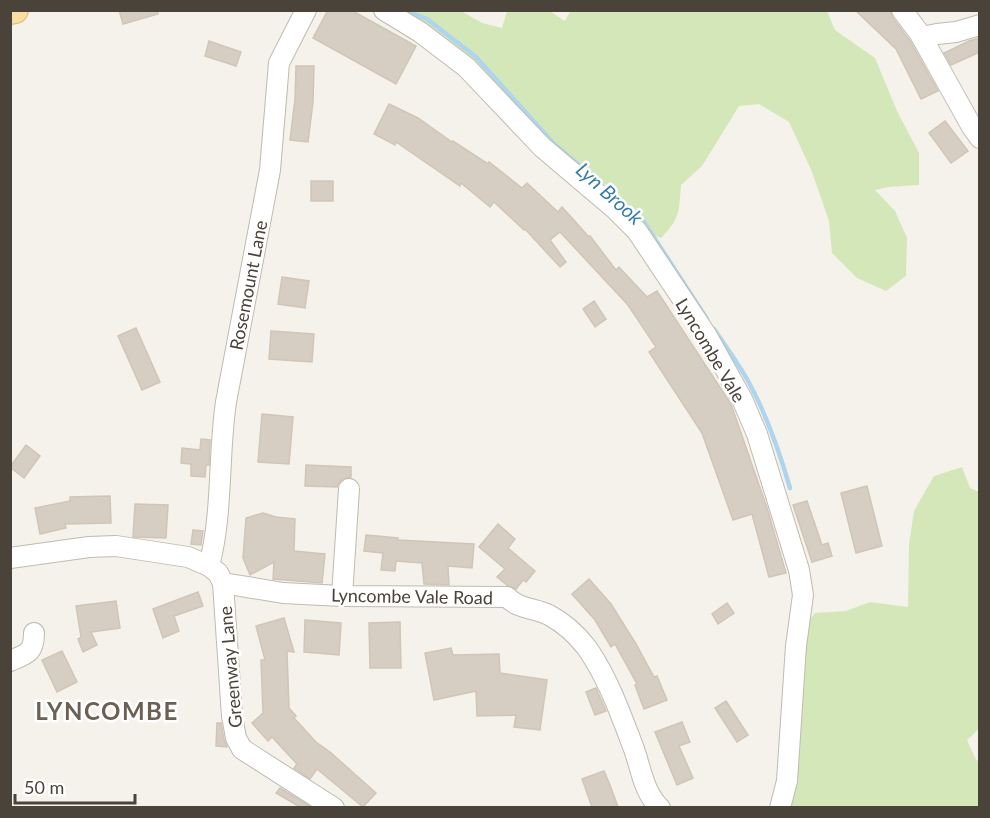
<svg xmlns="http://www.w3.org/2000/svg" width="990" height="818" viewBox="0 0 990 818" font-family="Lato,sans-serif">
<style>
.green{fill:#d3e7b8}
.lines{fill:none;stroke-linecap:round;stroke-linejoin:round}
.stream{stroke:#add6ee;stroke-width:4.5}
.building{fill:#d6cec2;stroke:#d1c5b6;stroke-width:1.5}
.minor-casing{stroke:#c1baaf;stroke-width:22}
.major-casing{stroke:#dfba71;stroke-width:28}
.minor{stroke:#fff;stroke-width:20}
.major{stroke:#f9dda2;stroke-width:26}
.labels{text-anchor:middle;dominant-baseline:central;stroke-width:5;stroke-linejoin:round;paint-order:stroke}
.street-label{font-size:18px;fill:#4a433a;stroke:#fff}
.water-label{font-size:20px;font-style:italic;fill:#357ca9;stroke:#fff}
.district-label{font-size:24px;font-weight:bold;letter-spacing:1.5px;fill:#6c6052;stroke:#fff}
</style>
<rect width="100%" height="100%" fill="#f5f2ec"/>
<g class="green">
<path d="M 571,10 L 827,11 L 835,30 L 875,58 L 897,111 L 919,153 L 919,185 L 888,187 L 875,190 L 895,211 L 907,238 L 906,276 L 886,291 L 857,278 L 832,253 L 829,221 L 812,172 L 789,122 L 759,104 L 739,106 L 702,166 L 681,185 C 679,211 680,219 661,238 L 642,230 L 626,211 L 615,190 L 578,170 L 401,11 L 461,11 L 482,23 L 502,28 L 507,11 L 550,11 L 565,21 Z"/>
<polygon points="962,467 970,488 979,492 980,728 967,740 976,760 979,761 979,807 785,808 802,630 815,613 846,611 870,602 908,607 909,545 914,511 934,476"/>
</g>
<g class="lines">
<g class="stream">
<polyline points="404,10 427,19 476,57 554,144 580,166"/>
<polyline points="625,205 644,222 707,319"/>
<path d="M 714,329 C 725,345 737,362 747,379 C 766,413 779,450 790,488"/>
</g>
</g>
<g class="building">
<polygon points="119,10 158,10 158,14 123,24"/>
<polygon points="328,10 351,10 416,46 396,84 313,38"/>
<polygon points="855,10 890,10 892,17 910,41 938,91 921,99 896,49"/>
<polygon points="980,38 980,52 951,65 944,53 969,41"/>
<polygon points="209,41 241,52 236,66 205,56"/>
<polygon points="296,66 314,66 313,102 308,142 290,140 295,99"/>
<polygon points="389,104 418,118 452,142 453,141 488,164 489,162 522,188 527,183 558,212 562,207 589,237 590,236 616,270 619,267 647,297 657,291 731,404 767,508 786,573 769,577 752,514 733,520 702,433 649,352 656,347 628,305 560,232 550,240 566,262 560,267 525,229 524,230 494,202 490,207 461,183 460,186 396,142 395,145 374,134"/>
<polygon points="945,121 968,151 951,163 929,133"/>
<rect x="311" y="181" width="22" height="20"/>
<polygon points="282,277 309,281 305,308 278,304"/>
<polygon points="594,301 606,319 595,327 583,309"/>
<polygon points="136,328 160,382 142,390 118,336"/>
<polygon points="271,331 314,334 312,362 269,359"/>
<polygon points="262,414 293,417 289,464 258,462"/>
<polygon points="201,439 210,440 209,465 206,465 205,477 191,476 191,464 181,463 182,448 200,450"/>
<polygon points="26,445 40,456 24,478 10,467"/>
<polygon points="306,465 351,467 351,477 343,479 339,482 337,487 305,486"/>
<polygon points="867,486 882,546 856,553 841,493"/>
<polygon points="110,496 111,523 65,524 66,528 40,534 35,508 70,501 70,497"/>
<polygon points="807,501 822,545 828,543 832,556 812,562 793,505"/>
<polygon points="135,504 168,505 166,538 133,537"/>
<polygon points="263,513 276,517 295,519 294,551 325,554 322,583 273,579 274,562 250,575 243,558 246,518"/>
<polygon points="498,524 515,539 508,548 535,571 526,582 523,580 516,589 507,585 497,577 505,569 479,547"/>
<polygon points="193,530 203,531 201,545 191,544"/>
<polygon points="366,535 398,538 398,540 474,544 472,568 448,566 449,585 424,584 422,563 396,561 395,571 381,570 383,553 364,551"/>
<polygon points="589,579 611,604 636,644 654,677 657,676 667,700 644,709 635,685 637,684 615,644 611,647 595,620 572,594"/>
<polygon points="198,592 203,606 174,616 179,631 163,638 153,609"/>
<polygon points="116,601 120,628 91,632 97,645 83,652 78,639 81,637 76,606"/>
<polygon points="727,603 734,613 718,624 712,614"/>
<polygon points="284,618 294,652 287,651 289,708 296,716 294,718 316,742 330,752 376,793 363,807 317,769 310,779 294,768 297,764 272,737 268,741 252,723 263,713 261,660 265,660 256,626"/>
<polygon points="305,620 341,623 339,655 304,652"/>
<polygon points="400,622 401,668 370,668 369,623"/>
<polygon points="451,648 453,655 499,654 500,673 547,680 540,730 514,727 516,715 477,716 476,691 434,700 425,653"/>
<polygon points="62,651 77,682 57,692 42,660"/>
<polygon points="596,688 606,711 595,715 586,692"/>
<polygon points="726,701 748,735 737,742 715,708"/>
<polygon points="682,722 690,742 679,746 693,778 677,785 655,732"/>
<polygon points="217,723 221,723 224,740 227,747 216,746"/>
<polygon points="604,771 610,785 618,807 592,807 582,779"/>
<polygon points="280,788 311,807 300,807 276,793"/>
</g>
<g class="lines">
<g class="minor-casing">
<g id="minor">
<polyline points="384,10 420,32 466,67 542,147 614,208 637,231 707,336 742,399 757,434 799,570 803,595 796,646 787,781 780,808"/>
<polyline points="902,10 920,34 972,127 980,138"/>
<polyline points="922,37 937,34 956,32 980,25"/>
<polyline points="10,558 89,547 116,546 188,557 209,566 218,573 223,583 232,716 236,738 242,749 334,808"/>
<path d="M 209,566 C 223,513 218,456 226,402 L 270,170 L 279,63 L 306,10"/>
<path d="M 223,583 L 283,593 L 342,596 L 507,597 C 518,609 535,608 549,615 C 564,623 577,635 587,648 C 608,678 621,715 634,749 C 641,769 644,793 660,808"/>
<polyline points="342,596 349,489"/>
<path d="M 10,661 C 27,654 34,653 34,633"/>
</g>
</g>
<g class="major-casing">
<polyline id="major" points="10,11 15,10"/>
</g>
<use href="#minor" class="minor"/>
<use href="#major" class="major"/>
</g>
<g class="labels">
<g class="street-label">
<text transform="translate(248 285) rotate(-79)">Rosemount Lane</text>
<text transform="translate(711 350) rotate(59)">Lyncombe Vale</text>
<text transform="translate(412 596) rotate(1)">Lyncombe Vale Road</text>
<text transform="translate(230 667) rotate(-95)">Greenway Lane</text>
</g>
<g class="water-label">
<text transform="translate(610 193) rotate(42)">Lyn Brook</text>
</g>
<g class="district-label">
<text x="107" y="710">LYNCOMBE</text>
</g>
</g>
<rect width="990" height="818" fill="none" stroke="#4a433a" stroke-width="24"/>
<path d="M15 794v9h120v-9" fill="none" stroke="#4a433a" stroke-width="3"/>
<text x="24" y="794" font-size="18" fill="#4a433a" stroke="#ffffff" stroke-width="4.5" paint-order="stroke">50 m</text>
</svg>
